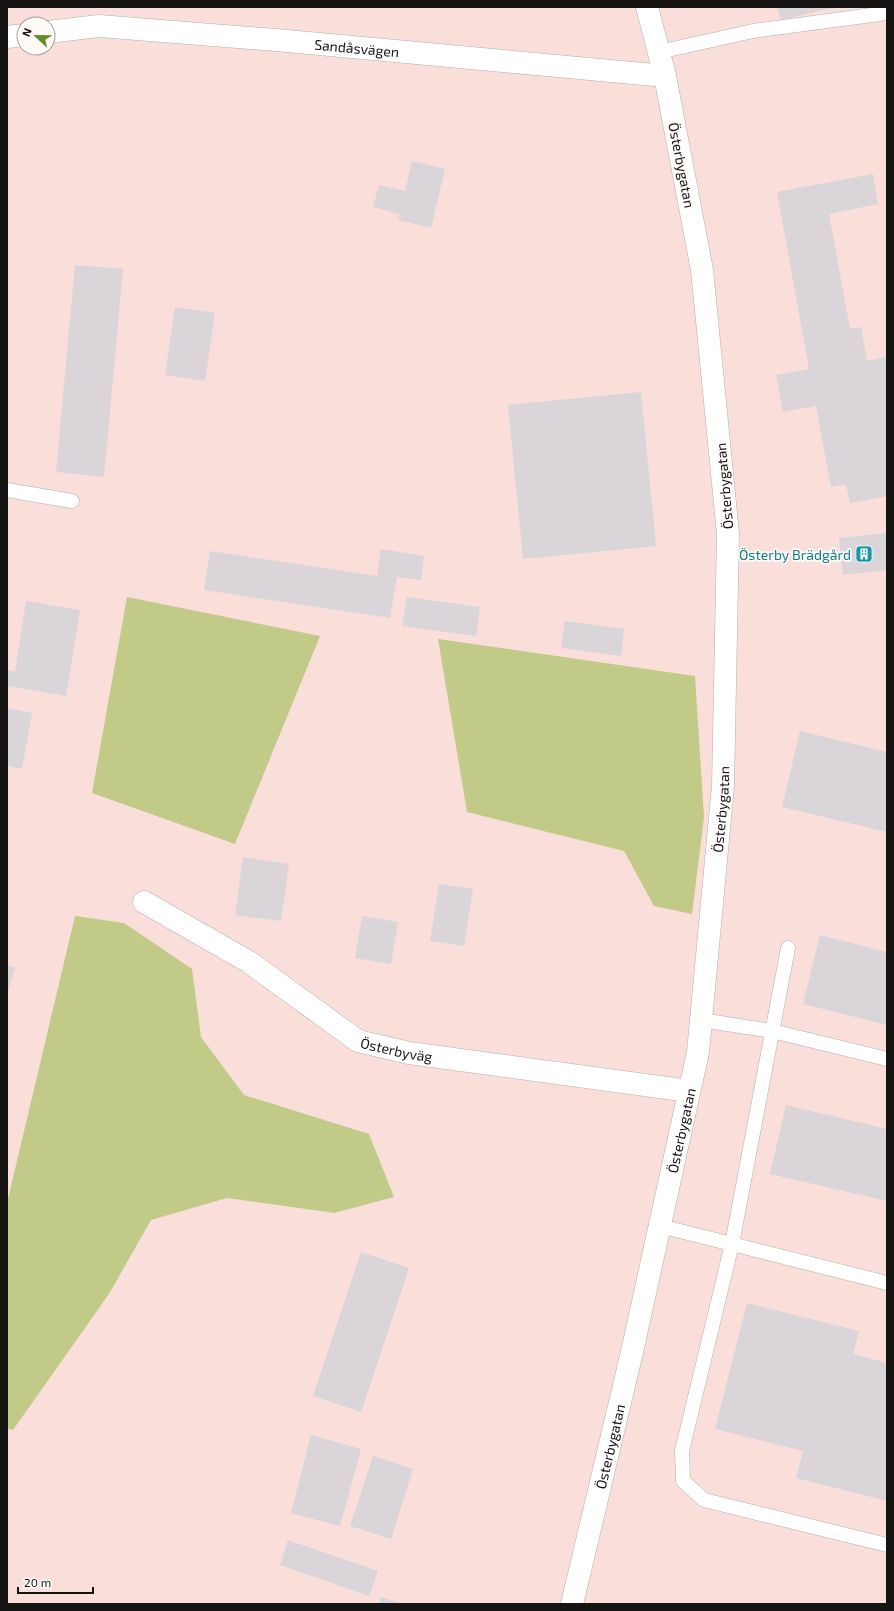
<svg xmlns="http://www.w3.org/2000/svg" width="894" height="1611" viewBox="0 0 894 1611" font-family="'Exo 2',sans-serif">
<style>
.industrial{fill:#f9ded9;fill-rule:evenodd}
.green{fill:#c2ca88}
.building{fill:#dad5d9}
.lines{fill:none;stroke-linecap:round;stroke-linejoin:round}
.service-casing{stroke:#b6b0ad;stroke-width:15}
.minor-casing{stroke:#b6b0ad;stroke-width:23}
.service{stroke:#fff;stroke-width:14}
.minor{stroke:#fff;stroke-width:22}
.labels{text-anchor:middle;dominant-baseline:central;stroke-width:3.5;stroke-linejoin:round;paint-order:stroke}
.street-label{font-size:14px;fill:#161413;stroke:#fffbf9}
.culture-label{font-size:14px;fill:#0d838f;stroke:#fffbf9;text-anchor:end}
</style>
<rect width="100%" height="100%" fill="#f4edea"/>
<path class="industrial" d="M 7,7 L 887,7 L 887,1604 L 7,1604 L 7,1429 L 13,1430 L 109,1294 L 151,1220 L 227,1198 L 333,1213 L 394,1197 L 369,1134 L 244,1095 L 201,1037 L 192,969 L 75,916 L 7,1203 ZM 24,24 L 48,24 L 48,48 L 24,48 ZM 704,817 L 654,906 L 624,851 L 552,832 Z"/>
<g class="green">
<polygon points="127,597 320,636 235,844 92,793"/>
<polygon points="438,639 695,676 704,817 692,914 654,906 624,851 467,812"/>
<polygon points="75,916 124,923 192,969 201,1037 244,1095 369,1134 394,1197 334,1213 227,1198 151,1220 109,1294 13,1430 7,1429 7,1203"/>
</g>
<g class="building">
<polygon points="777,7 832,7 832,8 781,20"/>
<polygon points="412,161 445,169 431,228 398,220 400,214 373,207 379,185 405,191"/>
<polygon points="873,174 878,204 829,214 850,329 861,327 867,361 887,357 887,496 850,503 846,484 831,487 816,406 783,412 776,375 809,369 777,192"/>
<polygon points="75,265 123,269 104,477 56,472"/>
<polygon points="175,307 215,313 205,381 165,375"/>
<polygon points="641,392 656,546 523,559 508,405"/>
<polygon points="887,533 887,570 843,575 839,538"/>
<polygon points="381,549 424,556 421,580 397,577 390,618 204,590 210,551 377,576"/>
<polygon points="407,597 480,607 476,636 402,626"/>
<polygon points="26,601 80,610 66,696 7,686 7,670 15,672"/>
<polygon points="565,621 624,629 621,656 561,648"/>
<polygon points="7,708 32,713 22,769 7,766"/>
<polygon points="800,731 887,752 887,832 782,807"/>
<polygon points="243,857 289,864 281,921 235,915"/>
<polygon points="439,884 473,889 464,946 430,941"/>
<polygon points="362,916 398,922 391,964 355,958"/>
<polygon points="820,935 887,952 887,1025 803,1004"/>
<polygon points="7,965 15,967 7,995"/>
<polygon points="786,1105 887,1129 887,1201 770,1174"/>
<polygon points="361,1252 409,1268 361,1412 313,1396"/>
<polygon points="747,1303 859,1331 853,1354 887,1363 887,1501 796,1478 803,1451 715,1429"/>
<polygon points="311,1435 361,1449 340,1526 291,1513"/>
<polygon points="373,1456 413,1469 391,1539 350,1526"/>
<polygon points="288,1540 378,1571 369,1596 280,1565"/>
<polygon points="381,1597 403,1604 379,1604"/>
</g>
<g class="lines">
<g class="service-casing">
<g id="service">
<polyline points="659,52 753,31 887,13"/>
<polyline points="7,490 72,501"/>
<polyline points="788,948 732,1244 682,1451 683,1481 704,1500 887,1545"/>
<polyline points="701,1020 772,1031 887,1059"/>
<polyline points="660,1226 887,1283"/>
</g>
</g>
<g class="minor-casing">
<g id="minor">
<path id="s1" d="M 48,32 L 99,26 L 276,40 L 665,76"/>
<polyline points="7,37 24,35"/>
<path id="s2" d="M 144,902 L 249,962 L 358,1041 L 409,1053 L 689,1091"/>
<path id="s3" d="M 572,1604 L 632,1352 L 698,1052 L 723,786 L 728,534 L 702,270 L 665,76 L 647,7"/>
</g>
</g>
<use href="#service" class="service"/>
<use href="#minor" class="minor"/>
</g>
<defs>
<g id="building-square" transform="scale(0.9)"><rect x="-9" y="-9" width="18" height="18" rx="4" fill="#0f9aa8" stroke="#fffbf9"/><path d="M-4-6H4V6H1V3H-1V6H-4ZM-2.5-4.3h1.7v1.8h-1.7ZM.8-4.3h1.7v1.8H.8ZM-2.5-1h1.7V.8h-1.7ZM.8-1h1.7V.8H.8Z" fill="#fff"/></g>
</defs>
<g fill-rule="evenodd">
<use href="#building-square" x="864" y="554"/>
</g>
<g class="labels">
<g class="street-label">
<text stroke="none"><textPath href="#s1" startOffset="310">Sandåsvägen</textPath></text>
<text transform="translate(682 165) rotate(79)">Österbygatan</text>
<text transform="translate(724 486) rotate(-95)">Österbygatan</text>
<text stroke="none"><textPath href="#s3" startOffset="810">Österbygatan</textPath></text>
<text stroke="none"><textPath href="#s2" startOffset="295">Österbyväg</textPath></text>
<text stroke="none"><textPath href="#s3" startOffset="486">Österbygatan</textPath></text>
<text stroke="none"><textPath href="#s3" startOffset="162">Österbygatan</textPath></text>
</g>
<g class="culture-label">
<text x="851" y="554">Österby Brädgård</text>
</g>
</g>
<rect width="894" height="1611" fill="none" stroke="#161413" stroke-width="16"/>
<g transform="translate(36 36) rotate(292)"><circle r="19" fill="#fffbf9" stroke="#a29f9d"/>
<path d="M0-3L7 15L0 10L-7 15Z" fill="#628f23"/>
<text y="-6" font-size="11" font-weight="bold" text-anchor="middle" fill="#161413">N</text>
</g>
<path d="M18 1587v6h75v-6" fill="none" stroke="#161413" stroke-width="2"/>
<text x="24" y="1587" font-size="12" fill="#161413" stroke="#fffbf9" stroke-width="3" paint-order="stroke">20 m</text>
</svg>
